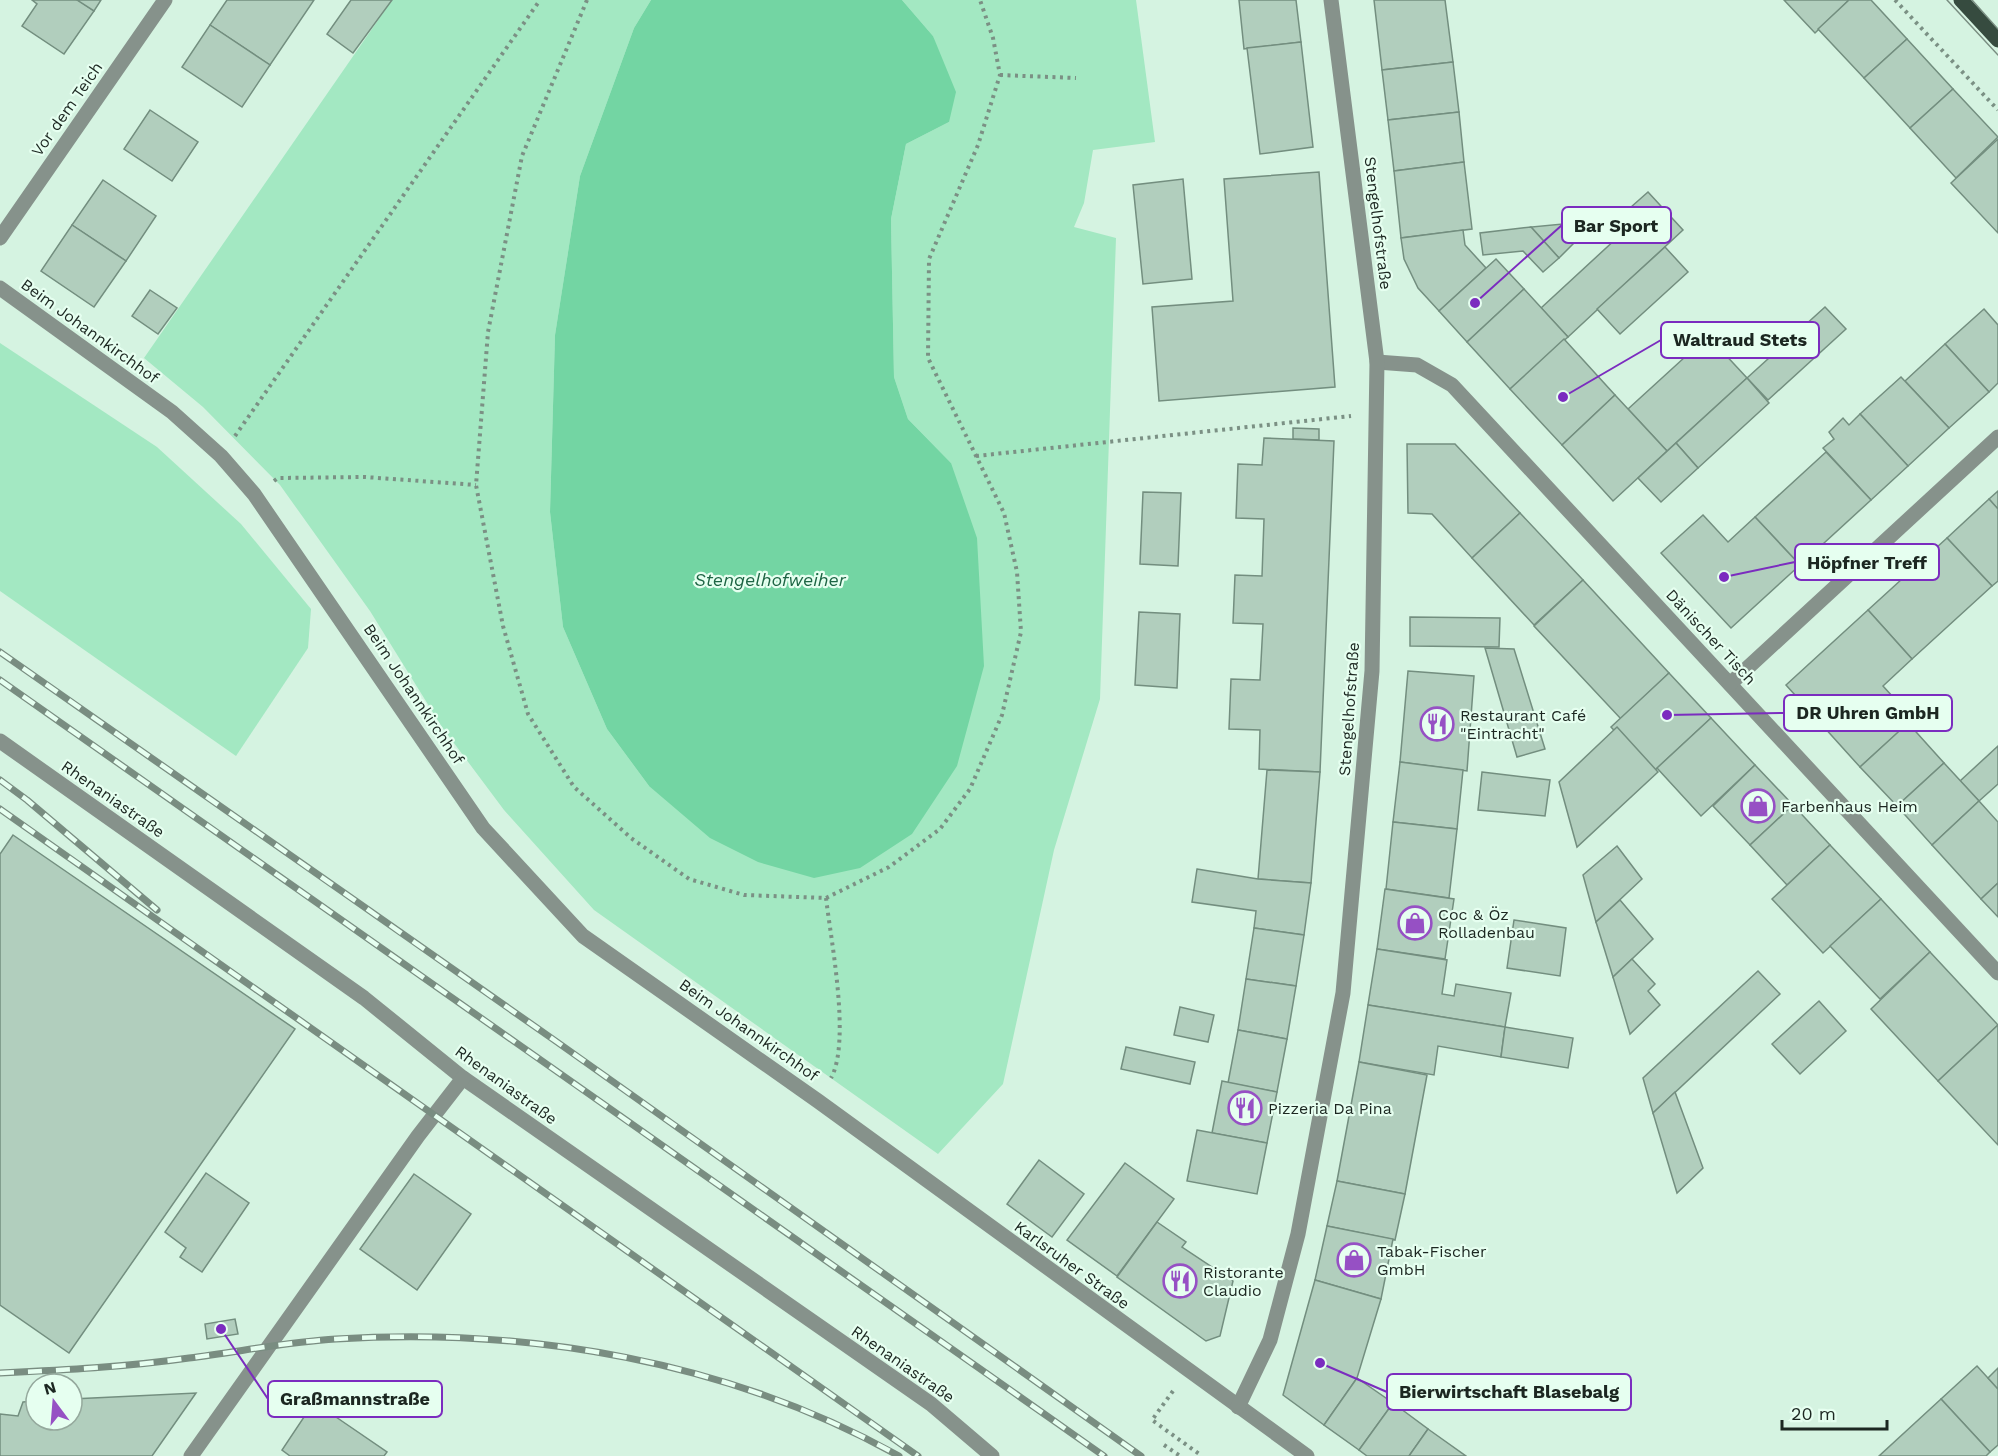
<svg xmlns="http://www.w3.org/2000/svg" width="1998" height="1456" viewBox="0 0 1998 1456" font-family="'Work Sans',sans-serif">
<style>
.green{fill:#a3e8c2}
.water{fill:#73d5a3}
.building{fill:#b1cebd;stroke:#738e7f;stroke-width:1.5}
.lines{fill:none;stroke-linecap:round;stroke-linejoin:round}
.path{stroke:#7b9084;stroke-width:4;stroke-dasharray:3 4.5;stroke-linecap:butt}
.minor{stroke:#86928b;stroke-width:15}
.major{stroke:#364b3f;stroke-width:15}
.tram{stroke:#798d81;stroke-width:1.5}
.rail-casing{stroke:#798d81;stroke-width:7}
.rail{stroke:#e6fff0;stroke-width:4.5;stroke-dasharray:14;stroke-linecap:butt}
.labels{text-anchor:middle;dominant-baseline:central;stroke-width:4.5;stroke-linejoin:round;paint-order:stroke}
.street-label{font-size:16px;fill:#1c2721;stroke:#e6fff0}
.poi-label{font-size:16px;fill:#1c2721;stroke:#e6fff0;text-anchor:start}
.water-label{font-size:18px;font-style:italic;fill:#1d6544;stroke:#e6fff0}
.leader{fill:none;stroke:#7b2cbf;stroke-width:2}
.callout-dot{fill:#7b2cbf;stroke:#e6fff0;stroke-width:2}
.callout{fill:#e6fff0;stroke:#7b2cbf;stroke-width:2}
.callout-label{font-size:18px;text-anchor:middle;font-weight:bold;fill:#1c2721}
</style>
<rect width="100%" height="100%" fill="#d5f3e1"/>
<g class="green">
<polygon points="392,0 651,0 634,28 580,176 555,335 550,512 563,627 607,729 649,786 951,463 908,419 894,377 891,219 906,144 949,122 933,36 902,0 1136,0 1155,142 1093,150 1084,203 1074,227 1116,238 1100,699 1054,850 1003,1084 938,1154 594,910 504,810 442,727 370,611 280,485 203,407 144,358"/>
<polygon points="0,343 157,447 241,524 311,609 308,648 236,756 0,591"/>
</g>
<polygon class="water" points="651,0 902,0 933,36 956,92 949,122 906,144 891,219 894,377 908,419 951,463 977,538 984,666 957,766 912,834 860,868 814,878 758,862 710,838 649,786 607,729 563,627 550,512 555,335 580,176 634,28"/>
<g class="building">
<polygon points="32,0 78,0 94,11 64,54 22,26 37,4"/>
<polygon points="77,0 101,0 94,11"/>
<polygon points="227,0 314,0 270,65 210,25"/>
<polygon points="351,0 392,0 353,53 327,34"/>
<polygon points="1239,0 1296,0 1301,42 1244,49"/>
<polygon points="1374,0 1445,0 1453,62 1382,70"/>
<polygon points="1784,0 1849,0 1815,33"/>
<polygon points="1849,0 1871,0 1907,39 1864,78 1818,29"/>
<polygon points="210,25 270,65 242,107 182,67"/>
<polygon points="1907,39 1953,89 1910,128 1864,78"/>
<polygon points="1301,42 1313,147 1260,154 1247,48"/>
<polygon points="1453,62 1459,112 1388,120 1382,70"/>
<polygon points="1953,89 1998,137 1956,178 1910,128"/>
<polygon points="150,110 198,142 172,181 124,149"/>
<polygon points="1459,112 1464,162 1394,171 1388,120"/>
<polygon points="1998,139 1998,233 1951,183"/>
<polygon points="1464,162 1472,229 1401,238 1394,171"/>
<polygon points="1319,172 1335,387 1159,401 1152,307 1233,301 1224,179"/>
<polygon points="1183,179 1192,279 1143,284 1133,185"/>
<polygon points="103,180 156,216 126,261 72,225"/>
<polygon points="1648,192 1683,230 1568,337 1541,308 1631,225 1622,215"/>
<polygon points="1563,224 1578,239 1559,258 1531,227"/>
<polygon points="72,225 126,261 94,307 41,271"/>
<polygon points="1531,227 1559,258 1543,272 1523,251 1483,255 1480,233"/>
<polygon points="1463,230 1465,245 1486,268 1439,311 1418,288 1404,259 1401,238"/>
<polygon points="1665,247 1688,272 1620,334 1597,309"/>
<polygon points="1496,259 1524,289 1467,342 1439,311"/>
<polygon points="1524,289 1568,337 1510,389 1467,342"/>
<polygon points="150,290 177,308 158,334 132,316"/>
<polygon points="1825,307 1846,329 1768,400 1747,378"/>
<polygon points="1984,309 1998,325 1998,383 1989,392 1945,344"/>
<polygon points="1708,336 1747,378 1667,451 1628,409"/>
<polygon points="1564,339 1615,395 1562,445 1510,389"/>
<polygon points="1945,344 1989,392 1949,428 1905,381"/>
<polygon points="1901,377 1949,428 1908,466 1860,414"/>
<polygon points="1747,378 1769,403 1698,468 1676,443"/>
<polygon points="1615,395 1667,451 1613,501 1562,445"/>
<polygon points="1860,414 1908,466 1871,500 1823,448 1834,439 1829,432 1843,418 1849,425"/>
<polygon points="1293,428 1319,429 1319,440 1293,439"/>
<polygon points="1264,438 1334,441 1320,772 1259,769 1260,730 1229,729 1231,679 1260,680 1263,624 1233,623 1235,575 1262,576 1264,519 1236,518 1238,464 1262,465"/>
<polygon points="1676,443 1698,468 1661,502 1638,478"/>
<polygon points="1407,444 1455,444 1520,513 1472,558 1432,514 1408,513"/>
<polygon points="1826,452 1871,500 1800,565 1755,517"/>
<polygon points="1998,491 1998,509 1989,499"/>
<polygon points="1143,492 1181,493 1178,566 1140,564"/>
<polygon points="1989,499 1998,509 1998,581 1992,586 1947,538"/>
<polygon points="1520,513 1583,580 1534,625 1472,558"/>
<polygon points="1703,515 1728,542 1755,517 1800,565 1731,628 1661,553"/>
<polygon points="1947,538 1992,586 1912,659 1868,610"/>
<polygon points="1583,580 1669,673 1621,719 1534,626"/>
<polygon points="1868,610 1912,659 1883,686 1913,719 1860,767 1786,685"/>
<polygon points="1139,612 1180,614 1177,688 1135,685"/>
<polygon points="1410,617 1500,618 1499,647 1410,646"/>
<polygon points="1485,648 1514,649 1545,749 1517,757"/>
<polygon points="1408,671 1474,676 1467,771 1400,762"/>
<polygon points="1669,673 1711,718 1653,772 1611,727"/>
<polygon points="1711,718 1755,765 1701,816 1657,768"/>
<polygon points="1908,723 1944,763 1897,806 1860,767"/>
<polygon points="1617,727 1658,772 1577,847 1559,782"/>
<polygon points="1998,746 1998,784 1979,801 1960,781"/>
<polygon points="1400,762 1463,770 1457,829 1393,822"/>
<polygon points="1944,763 1979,801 1932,845 1897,806"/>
<polygon points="1755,765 1793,805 1750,845 1713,806"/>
<polygon points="1267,770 1320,772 1311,883 1258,879"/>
<polygon points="1482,772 1550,780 1545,816 1478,810"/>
<polygon points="1979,801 1998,822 1998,883 1981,899 1932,845"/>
<polygon points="1793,805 1830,845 1787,885 1750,845"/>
<polygon points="1393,822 1457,829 1449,898 1386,889"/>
<polygon points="13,835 295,1029 69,1353 0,1305 0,854"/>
<polygon points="1830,845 1881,899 1823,953 1772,899"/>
<polygon points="1617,846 1642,879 1596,922 1583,875"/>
<polygon points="1197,869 1258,879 1311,883 1304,935 1254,928 1256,911 1192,902"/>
<polygon points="1998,883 1998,917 1981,899"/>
<polygon points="1385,889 1454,899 1445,959 1377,949"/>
<polygon points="1881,899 1930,952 1880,999 1830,946"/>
<polygon points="1620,900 1653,939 1613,977 1596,922"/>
<polygon points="1514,920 1566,928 1560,976 1507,968"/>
<polygon points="1254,928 1304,935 1296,986 1246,979"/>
<polygon points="1377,949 1447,960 1442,994 1454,996 1456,984 1511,993 1505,1027 1368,1005"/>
<polygon points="1930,952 1998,1025 1938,1081 1871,1009"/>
<polygon points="1632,959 1655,984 1648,991 1660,1005 1630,1034 1613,977"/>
<polygon points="1758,971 1780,994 1653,1113 1643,1078"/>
<polygon points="1246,979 1296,986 1287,1039 1238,1030"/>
<polygon points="1819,1001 1846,1031 1800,1074 1772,1044"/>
<polygon points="1368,1005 1505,1027 1501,1057 1438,1046 1434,1075 1359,1062"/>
<polygon points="1180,1007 1214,1015 1208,1042 1174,1035"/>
<polygon points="1998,1025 1998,1145 1938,1081"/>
<polygon points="1505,1027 1573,1038 1568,1068 1501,1057"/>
<polygon points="1238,1030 1287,1039 1277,1092 1228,1083"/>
<polygon points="1126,1047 1195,1062 1190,1084 1121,1069"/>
<polygon points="1359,1062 1427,1075 1405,1194 1337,1181"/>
<polygon points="1222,1081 1277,1092 1267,1143 1212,1133"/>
<polygon points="1675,1092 1703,1168 1677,1193 1653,1113"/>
<polygon points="1197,1130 1267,1143 1257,1194 1187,1181"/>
<polygon points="1039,1160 1084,1194 1052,1237 1007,1204"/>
<polygon points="1125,1163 1174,1199 1117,1276 1067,1240"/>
<polygon points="206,1173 249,1203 202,1272 180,1257 186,1248 165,1232"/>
<polygon points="414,1174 471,1214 417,1290 360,1249"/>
<polygon points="1337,1181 1405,1194 1395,1240 1327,1226"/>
<polygon points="1157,1222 1186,1242 1182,1247 1233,1281 1220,1336 1206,1341 1117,1277"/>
<polygon points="1327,1226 1393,1239 1381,1299 1315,1280"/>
<polygon points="1315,1280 1381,1299 1357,1378 1324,1425 1283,1395"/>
<polygon points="235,1319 238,1334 207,1339 205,1324"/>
<polygon points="1977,1366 1998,1389 1998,1445 1990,1452 1941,1399"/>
<polygon points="1998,1368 1998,1389 1988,1378"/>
<polygon points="1357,1378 1393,1403 1359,1450 1324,1425"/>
<polygon points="196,1393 152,1456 0,1456 0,1414 18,1416 23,1402 36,1401 36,1420 72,1420 72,1399"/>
<polygon points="1941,1399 1990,1452 1986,1456 1879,1456"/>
<polygon points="314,1402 387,1452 384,1456 290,1456 282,1450"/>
<polygon points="1393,1403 1428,1429 1409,1456 1367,1456 1359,1450"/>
<polygon points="1428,1429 1466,1456 1409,1456"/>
</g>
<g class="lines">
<g class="path">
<polyline points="587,0 522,156 488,332 476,485 503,626 528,714 574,787 631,838 689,879 744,895 826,898 889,867 940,829 970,789 1002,715 1021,632 1017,572 1004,513 928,358 929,259 978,145 1000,75 993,38 980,0"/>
<polyline points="1895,0 1998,110"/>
<polyline points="1000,75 1076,78"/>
<polyline points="235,436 540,0"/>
<polyline points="976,456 1351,416"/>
<polyline points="274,481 278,478 365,477 476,485"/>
<path d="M 826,898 C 831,941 851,1042 831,1078"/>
<polyline points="1173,1391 1152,1420 1202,1456"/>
<polyline points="1164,1445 1180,1456"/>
</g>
<g class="minor">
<polyline points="0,238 165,0"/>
<polyline points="0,288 172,412 221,456 254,494 483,828 583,936 818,1101 1307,1456"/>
<polyline points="1377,362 1417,365 1452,385 1998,973"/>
<polyline points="1730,684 1998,437"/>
<polyline points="0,741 364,998 463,1078 931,1404 992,1456"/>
<polyline points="1238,1407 1270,1340 1298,1234 1343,993 1372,671 1377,362 1331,0"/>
<polyline points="191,1456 418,1136 463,1078"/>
</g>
<polyline class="major" points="1961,0 1998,40"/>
<g class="tram">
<polyline points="1947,0 1998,55"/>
<polyline points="1972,0 1998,29"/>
</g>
<g class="rail-casing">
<g id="rail">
<polyline points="0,652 557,1042 1141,1456"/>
<polyline points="0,680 1104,1456"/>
<polyline points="0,780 27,800 157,910"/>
<polyline points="0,809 918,1456"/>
<path d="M 0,1373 C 63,1370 126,1367 189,1358 C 238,1352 286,1342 336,1339 C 528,1327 729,1361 899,1456"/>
</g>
</g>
<use href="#rail" class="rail"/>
</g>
<defs>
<g id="restaurant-ring" transform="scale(1.725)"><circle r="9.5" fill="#e6fff0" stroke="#9650c4" stroke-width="1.5"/><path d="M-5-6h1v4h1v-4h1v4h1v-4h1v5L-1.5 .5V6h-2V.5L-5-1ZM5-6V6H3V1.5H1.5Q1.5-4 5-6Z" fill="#9650c4"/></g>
<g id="shop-ring" transform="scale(1.725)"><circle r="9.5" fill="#e6fff0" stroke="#9650c4" stroke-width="1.5"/><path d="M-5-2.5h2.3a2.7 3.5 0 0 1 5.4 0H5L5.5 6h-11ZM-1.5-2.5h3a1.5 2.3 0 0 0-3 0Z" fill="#9650c4"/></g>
</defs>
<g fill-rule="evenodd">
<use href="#restaurant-ring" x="1437" y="724"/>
<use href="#shop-ring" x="1758" y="806"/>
<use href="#shop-ring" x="1415" y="923"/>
<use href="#restaurant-ring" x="1245" y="1108"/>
<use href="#shop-ring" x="1354" y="1260"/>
<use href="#restaurant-ring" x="1180" y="1281"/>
</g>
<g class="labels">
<g class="street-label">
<text transform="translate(67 109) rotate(-55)">Vor dem Teich</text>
<text transform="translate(1378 223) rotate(83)">Stengelhofstraße</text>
<text transform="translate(90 331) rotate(36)">Beim Johannkirchhof</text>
<text transform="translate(1711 637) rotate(47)">Dänischer Tisch</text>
<text transform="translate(414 694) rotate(56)">Beim Johannkirchhof</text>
<text transform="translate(1349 709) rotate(-86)">Stengelhofstraße</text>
<text transform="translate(113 799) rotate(35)">Rhenaniastraße</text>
<text transform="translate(749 1030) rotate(35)">Beim Johannkirchhof</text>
<text transform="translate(506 1085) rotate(36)">Rhenaniastraße</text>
<text transform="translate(1072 1265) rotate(36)">Karlsruher Straße</text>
<text transform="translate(903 1364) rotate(35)">Rhenaniastraße</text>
</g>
<g class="poi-label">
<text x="1460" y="715">Restaurant Café<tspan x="1460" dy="18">"Eintracht"</tspan></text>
<text x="1781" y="806">Farbenhaus Heim</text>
<text x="1438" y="914">Coc &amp; Öz<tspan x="1438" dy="18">Rolladenbau</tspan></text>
<text x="1268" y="1108">Pizzeria Da Pina</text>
<text x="1377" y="1251">Tabak-Fischer<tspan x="1377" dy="18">GmbH</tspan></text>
<text x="1203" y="1272">Ristorante<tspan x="1203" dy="18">Claudio</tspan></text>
</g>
<g class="water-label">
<text x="770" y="579">Stengelhofweiher</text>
</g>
</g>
<path class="leader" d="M1475 303L1562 225M1563 397L1661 340M1724 577L1795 562M1667 715L1784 713M1320 1363L1387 1392M221 1329L268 1399"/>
<g class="callout-dot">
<circle cx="1475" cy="303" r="6"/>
<circle cx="1563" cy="397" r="6"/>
<circle cx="1724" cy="577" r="6"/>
<circle cx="1667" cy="715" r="6"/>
<circle cx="1320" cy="1363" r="6"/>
<circle cx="221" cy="1329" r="6"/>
</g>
<g class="callout">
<rect x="1562" y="207" width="109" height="36" rx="6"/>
<rect x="1661" y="322" width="158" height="36" rx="6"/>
<rect x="1795" y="544" width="144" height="36" rx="6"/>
<rect x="1784" y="695" width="168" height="36" rx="6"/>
<rect x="1387" y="1374" width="244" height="36" rx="6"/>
<rect x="268" y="1381" width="174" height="36" rx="6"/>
</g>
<g class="callout-label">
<text x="1616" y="232">Bar Sport</text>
<text x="1740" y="346">Waltraud Stets</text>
<text x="1867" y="569">Höpfner Treff</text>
<text x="1868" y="719">DR Uhren GmbH</text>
<text x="1509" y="1398">Bierwirtschaft Blasebalg</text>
<text x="355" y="1405">Graßmannstraße</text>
</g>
<g transform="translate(54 1402) rotate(344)"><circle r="28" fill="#e6fff0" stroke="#95a99d" stroke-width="1.5"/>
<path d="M0-4.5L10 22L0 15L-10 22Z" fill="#9650c4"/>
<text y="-9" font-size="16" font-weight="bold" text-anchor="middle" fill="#1c2721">N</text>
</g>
<path d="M1782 1420v9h105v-9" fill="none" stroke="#1c2721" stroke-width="3"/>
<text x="1791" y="1420" font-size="18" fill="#1c2721" stroke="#e6fff0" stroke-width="4.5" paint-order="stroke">20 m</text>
</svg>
